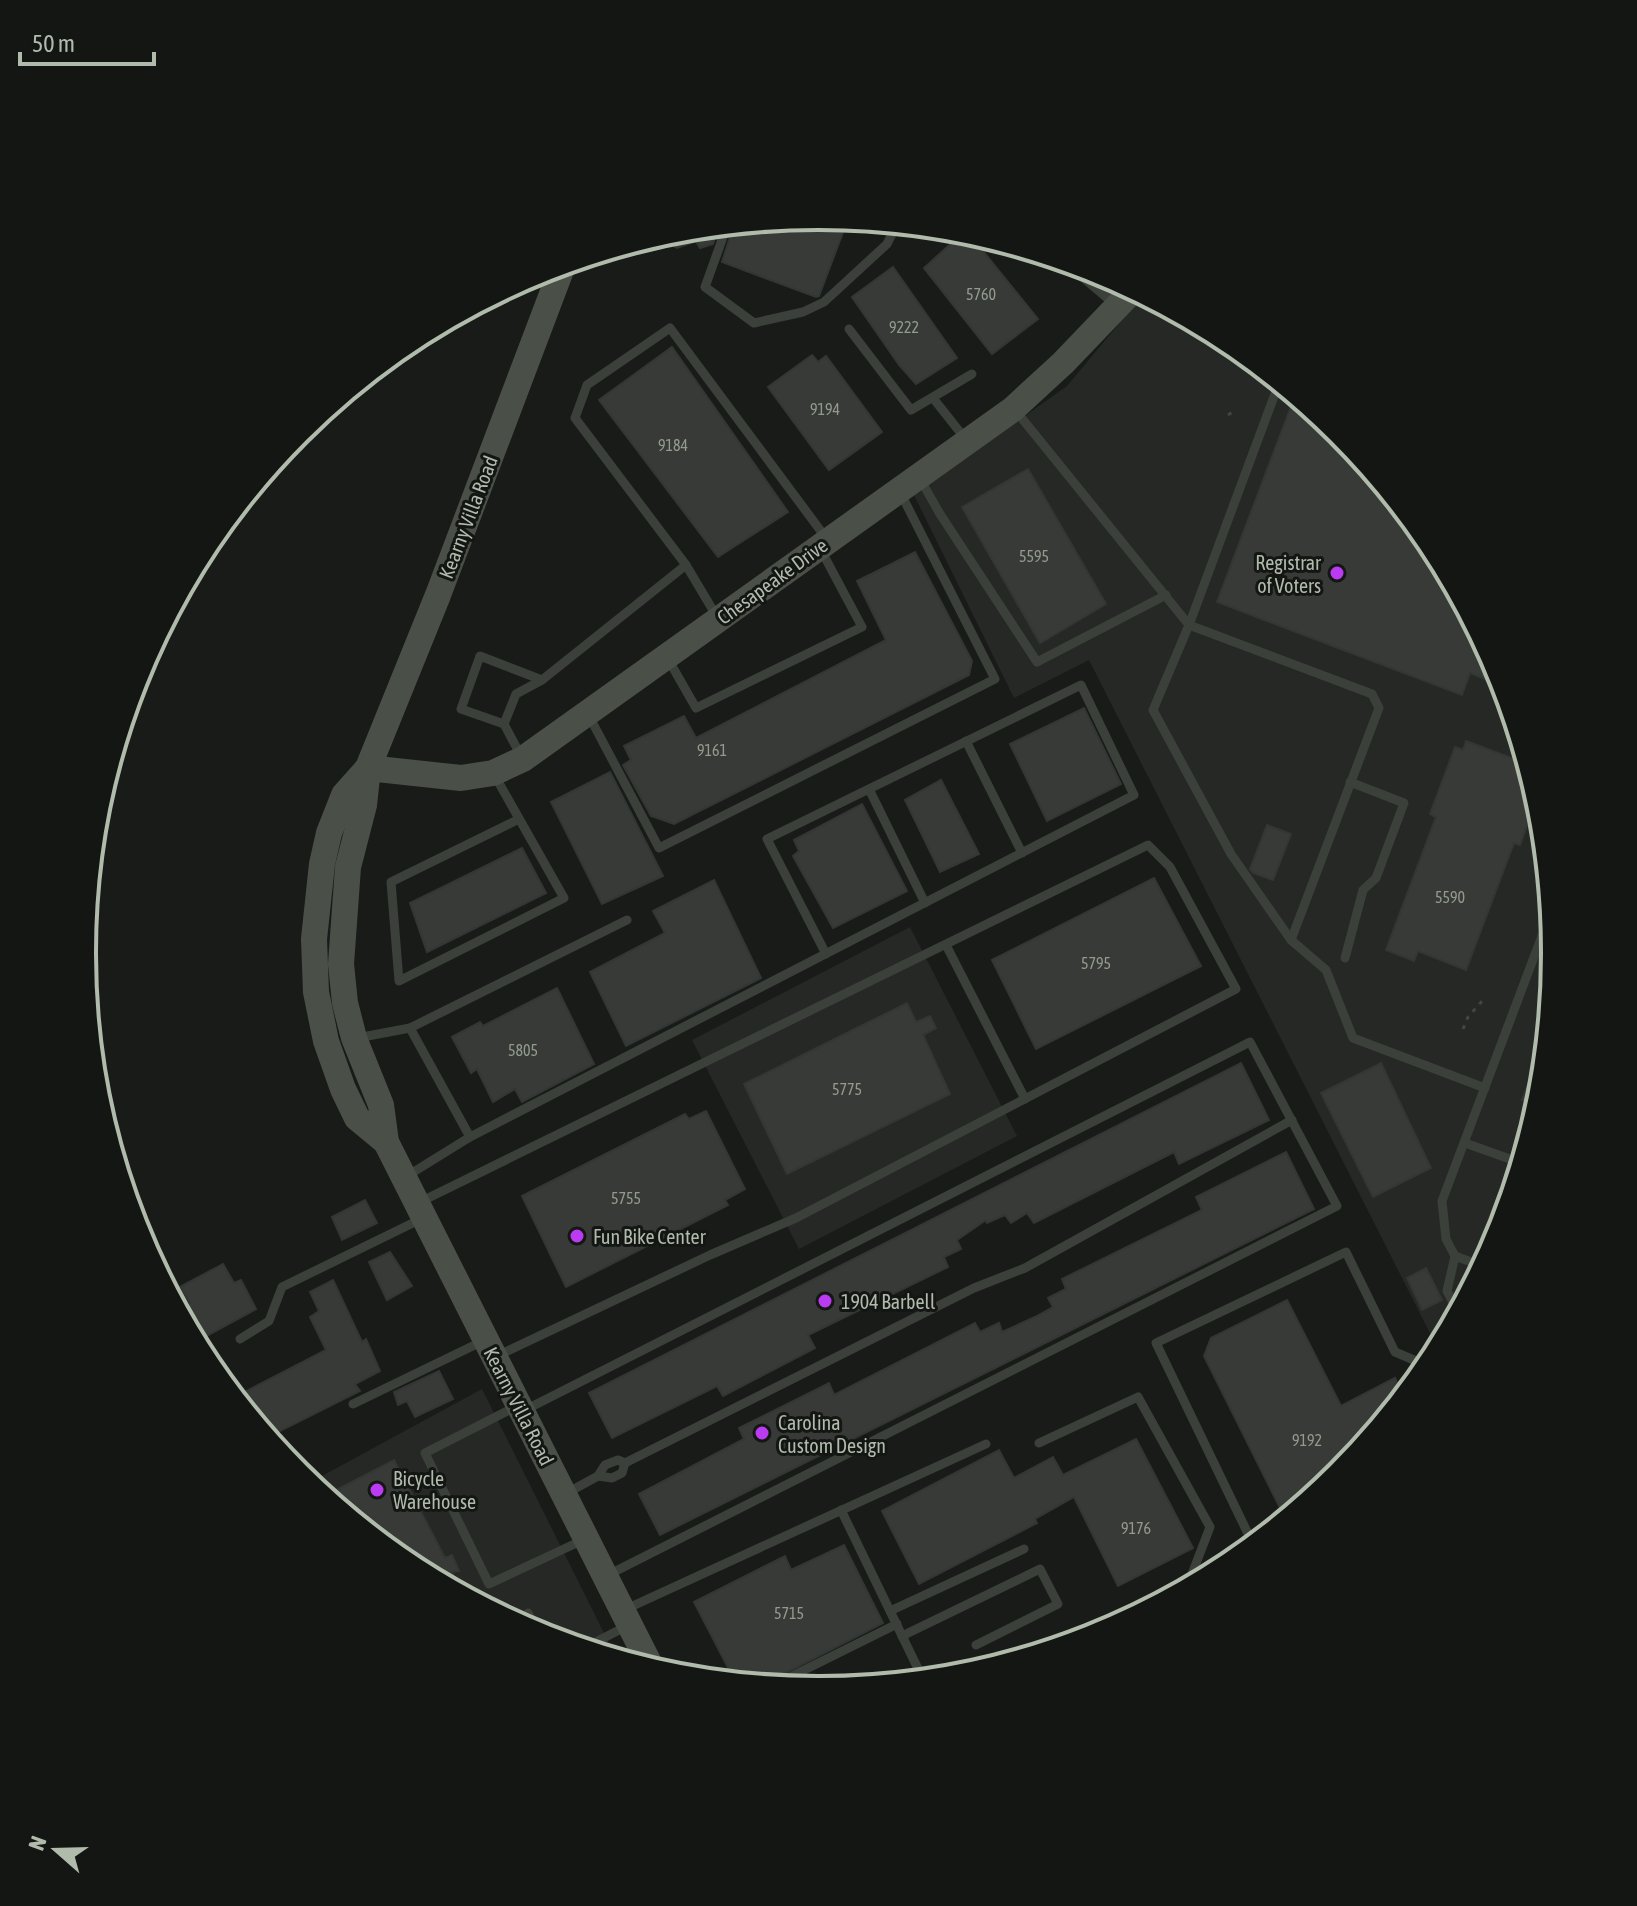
<svg xmlns="http://www.w3.org/2000/svg" width="1637" height="1906" viewBox="0 0 1637 1906" font-family="'Asap Condensed',sans-serif">
<style>
.built{fill:#252825}
.building{fill:#373a36;stroke:#333733;stroke-width:2}
.lines{fill:none;stroke-linecap:round;stroke-linejoin:round}
.path{stroke:#424740;stroke-width:3;stroke-dasharray:4 6;stroke-linecap:butt}
.lane{stroke:#3b403a;stroke-width:9}
.street{stroke:#3b403a;stroke-width:18}
.secondary{stroke:#4a5048;stroke-width:26}
.poi-dot{fill:#bb3bf2;stroke:#141614;stroke-width:3}
.labels{text-anchor:middle;dominant-baseline:central;stroke-width:6;stroke-linejoin:round;paint-order:stroke}
.number-label{font-size:16px;fill:#929b8e}
.street-label{font-size:20px;fill:#b0bbac;stroke:#141614}
.poi-label{font-size:20px;fill:#b0bbac;stroke:#141614;text-anchor:start}
.rim{fill:none;stroke:#b0bbac;stroke-width:4}
</style>
<rect width="100%" height="100%" fill="#191b19"/>
<g class="built">
<polygon points="1143,295 1228,341 1340,433 1431,544 1499,672 1541,810 1555,953 1541,1097 1499,1235 1438,1349 1089,660 1014,698 914,495 1067,386"/>
<polygon points="910,927 1017,1136 799,1249 692,1040"/>
<polygon points="482,1389 616,1657 536,1633 409,1565 309,1483"/>
</g>
<g class="building">
<polygon points="819,216 848,219 819,296 816,297 722,262 734,225"/>
<polygon points="719,226 713,244 700,248 696,241 677,248 657,236 675,231"/>
<polygon points="965,231 982,237 978,245 1038,319 992,354 924,268"/>
<polygon points="893,267 957,358 916,384 899,365 852,297"/>
<polygon points="672,347 788,512 718,557 599,400"/>
<polygon points="812,355 818,362 826,356 882,432 829,470 768,387"/>
<polygon points="1295,396 1340,433 1431,544 1499,672 1503,686 1470,673 1462,695 1217,602"/>
<polygon points="1028,469 1106,604 1040,643 962,507"/>
<polygon points="915,552 972,661 969,675 674,824 651,816 623,765 631,760 624,746 684,716 696,738 886,640 857,581"/>
<polygon points="1084,708 1121,784 1047,821 1010,744"/>
<polygon points="1466,741 1514,759 1521,743 1537,798 1520,845 1514,843 1466,970 1418,951 1414,961 1386,950 1436,817 1430,814 1455,747 1463,750"/>
<polygon points="610,772 663,876 602,904 551,802"/>
<polygon points="941,780 979,854 940,872 905,800"/>
<polygon points="862,804 907,891 833,928 793,856 799,851 794,840"/>
<polygon points="1267,825 1291,834 1273,880 1253,873 1250,869"/>
<polygon points="522,848 546,893 427,952 410,903"/>
<polygon points="1154,878 1201,966 1036,1049 992,960"/>
<polygon points="714,880 761,978 626,1046 590,972 665,933 653,911"/>
<polygon points="557,988 594,1064 522,1102 515,1089 493,1102 477,1069 471,1073 452,1037 480,1022 483,1026"/>
<polygon points="907,1003 916,1022 930,1016 936,1028 923,1035 950,1094 787,1174 744,1084"/>
<polygon points="1541,1051 1545,1052 1538,1106 1522,1100"/>
<polygon points="1241,1063 1269,1120 1179,1164 1174,1152 1034,1223 1027,1213 1011,1223 1005,1215 987,1223 986,1220 957,1240 961,1249 944,1257 948,1267 808,1335 815,1348 723,1396 717,1386 612,1438 589,1393"/>
<polygon points="1381,1063 1431,1168 1373,1197 1321,1093"/>
<polygon points="706,1111 745,1189 725,1200 728,1205 566,1287 522,1196 685,1114 689,1119"/>
<polygon points="1286,1152 1314,1209 660,1535 639,1494 744,1439 739,1428 829,1383 834,1395 975,1323 980,1332 999,1323 1002,1332 1035,1317 1053,1307 1048,1298 1066,1289 1062,1279 1202,1210 1196,1197"/>
<polygon points="365,1200 377,1223 342,1240 332,1217"/>
<polygon points="390,1252 412,1286 387,1300 369,1262"/>
<polygon points="223,1264 234,1283 241,1280 256,1309 203,1338 187,1307 190,1303 180,1287"/>
<polygon points="1426,1268 1442,1300 1422,1310 1407,1278"/>
<polygon points="333,1280 362,1342 366,1339 380,1371 355,1384 360,1391 268,1437 235,1397 326,1350 310,1317 319,1311 310,1292"/>
<polygon points="1287,1300 1341,1406 1395,1378 1403,1396 1339,1474 1285,1518 1204,1356 1211,1338"/>
<polygon points="439,1371 453,1399 415,1417 407,1401 398,1405 394,1392"/>
<polygon points="1136,1439 1193,1548 1118,1586 1074,1497 1035,1519 1037,1523 919,1584 882,1511 999,1450 1014,1478 1053,1457 1063,1475"/>
<polygon points="394,1460 445,1558 452,1555 459,1571 452,1572 462,1594 409,1565 325,1496"/>
<polygon points="844,1545 883,1623 764,1684 735,1681 694,1602 785,1556 791,1570"/>
</g>
<g class="lines">
<g class="path">
<polyline points="1228,415 1234,411"/>
<polyline points="1463,1029 1468,1017 1484,999"/>
</g>
<g class="lane">
<polyline points="727,226 705,287 754,323 803,312 824,302 887,244 897,224"/>
<polyline points="532,275 555,284"/>
<polyline points="849,329 911,410 972,374"/>
<polyline points="1279,383 1189,625 1372,694 1379,708 1291,940"/>
<polyline points="933,398 967,441"/>
<polyline points="1016,411 1189,625 1153,710 1231,854 1291,940 1326,970 1353,1038 1485,1088"/>
<polyline points="919,477 940,514 1037,662 1166,595"/>
<polyline points="686,565 717,617"/>
<polyline points="668,659 696,708 862,627 821,550"/>
<polyline points="589,716 659,848 995,679 901,494"/>
<polyline points="504,724 516,694 542,680"/>
<polyline points="966,741 1022,853"/>
<polyline points="521,756 504,724 461,709 480,656 542,680 686,565 575,418 587,385 670,328 826,538"/>
<polyline points="495,776 564,898 399,981 391,882 519,819"/>
<polyline points="869,789 925,903"/>
<polyline points="1542,935 1554,940"/>
<polyline points="946,945 1025,1099"/>
<polyline points="1345,958 1363,890 1376,878 1404,803 1350,782"/>
<polyline points="410,1028 470,1137"/>
<polyline points="357,1038 410,1028 627,920"/>
<polyline points="1465,1143 1521,1163"/>
<polyline points="407,1176 470,1137 1134,795 1081,685 767,839 826,954"/>
<polyline points="420,1202 1148,845 1170,867 1236,989 796,1218 710,1255 497,1356"/>
<polyline points="1455,1256 1447,1291 1458,1312"/>
<polyline points="1482,1266 1455,1256 1446,1239 1442,1201 1551,912"/>
<polyline points="240,1339 269,1321 282,1287 421,1219"/>
<polyline points="353,1404 483,1341"/>
<polyline points="517,1406 425,1453 489,1584 583,1540"/>
<polyline points="525,1410 1250,1042 1337,1206 606,1576"/>
<polyline points="1039,1443 1138,1397 1210,1527 1187,1587"/>
<polyline points="598,1476 612,1478 622,1473 625,1463"/>
<polyline points="567,1493 598,1476 605,1465 618,1460 625,1463 974,1288 1025,1268 1292,1120"/>
<polyline points="841,1510 923,1679"/>
<polyline points="1253,1544 1156,1343 1346,1252 1395,1352 1428,1366"/>
<polyline points="626,1609 986,1444"/>
<polyline points="890,1611 1024,1549"/>
<polyline points="528,1613 539,1634"/>
<polyline points="902,1636 1040,1569 1058,1604 976,1645"/>
<polyline points="584,1648 627,1626"/>
<polyline points="774,1685 897,1624"/>
</g>
<polyline class="street" points="1075,265 1121,304"/>
<g class="secondary">
<polyline points="563,265 438,595 368,768 364,805 348,867 341,964 345,1003 354,1038 381,1105 386,1142 652,1669"/>
<polyline points="368,768 461,778 493,773 523,759 1013,409 1063,363 1133,290"/>
<polyline points="368,768 344,795 329,833 322,864 314,939 316,992 326,1041 343,1089 357,1118 386,1142"/>
</g>
</g>
<g class="poi-dot">
<circle cx="1337" cy="573" r="8"/>
<circle cx="577" cy="1236" r="8"/>
<circle cx="825" cy="1301" r="8"/>
<circle cx="762" cy="1433" r="8"/>
<circle cx="377" cy="1490" r="8"/>
</g>
<g class="labels">
<g class="number-label">
<text x="981" y="294">5760</text>
<text x="904" y="327">9222</text>
<text x="825" y="409">9194</text>
<text x="673" y="445">9184</text>
<text x="1034" y="556">5595</text>
<text x="712" y="750">9161</text>
<text x="1450" y="897">5590</text>
<text x="1096" y="963">5795</text>
<text x="523" y="1050">5805</text>
<text x="847" y="1089">5775</text>
<text x="626" y="1198">5755</text>
<text x="1307" y="1440">9192</text>
<text x="1136" y="1528">9176</text>
<text x="789" y="1613">5715</text>
</g>
<g class="street-label">
<text transform="translate(468 517) rotate(-69)">Kearny Villa Road</text>
<text transform="translate(772 581) rotate(-36)">Chesapeake Drive</text>
<text transform="translate(519 1406) rotate(63)">Kearny Villa Road</text>
</g>
<g class="poi-label">
<text x="1321" y="562" text-anchor="end">Registrar<tspan x="1321" dy="23">of Voters</tspan></text>
<text x="593" y="1236">Fun Bike Center</text>
<text x="841" y="1301">1904 Barbell</text>
<text x="778" y="1422">Carolina<tspan x="778" dy="23">Custom Design</tspan></text>
<text x="393" y="1478">Bicycle<tspan x="393" dy="23">Warehouse</tspan></text>
</g>
</g>
<path d="M0 0H1637V1906H0ZM818 230H819A722 722 0 0 1 1541 952V954A722 722 0 0 1 819 1676H818A722 722 0 0 1 96 954V952A722 722 0 0 1 818 230Z" fill="#141614" fill-rule="evenodd"/>
<path class="rim" d="M818 230H819A722 722 0 0 1 1541 952V954A722 722 0 0 1 819 1676H818A722 722 0 0 1 96 954V952A722 722 0 0 1 818 230Z"/>
<g transform="translate(56 1850) rotate(290)" stroke="#141614" stroke-width="6" paint-order="stroke">
<path d="M0-6L14 30L0 20L-14 30Z" fill="#b0bbac"/>
<text y="-12" font-size="22" font-weight="bold" text-anchor="middle" fill="#b0bbac">N</text>
</g>
<path d="M20 52v12h134v-12" fill="none" stroke="#b0bbac" stroke-width="4"/>
<text x="32" y="52" font-size="24" fill="#b0bbac" stroke="#141614" stroke-width="6" paint-order="stroke">50 m</text>
</svg>
